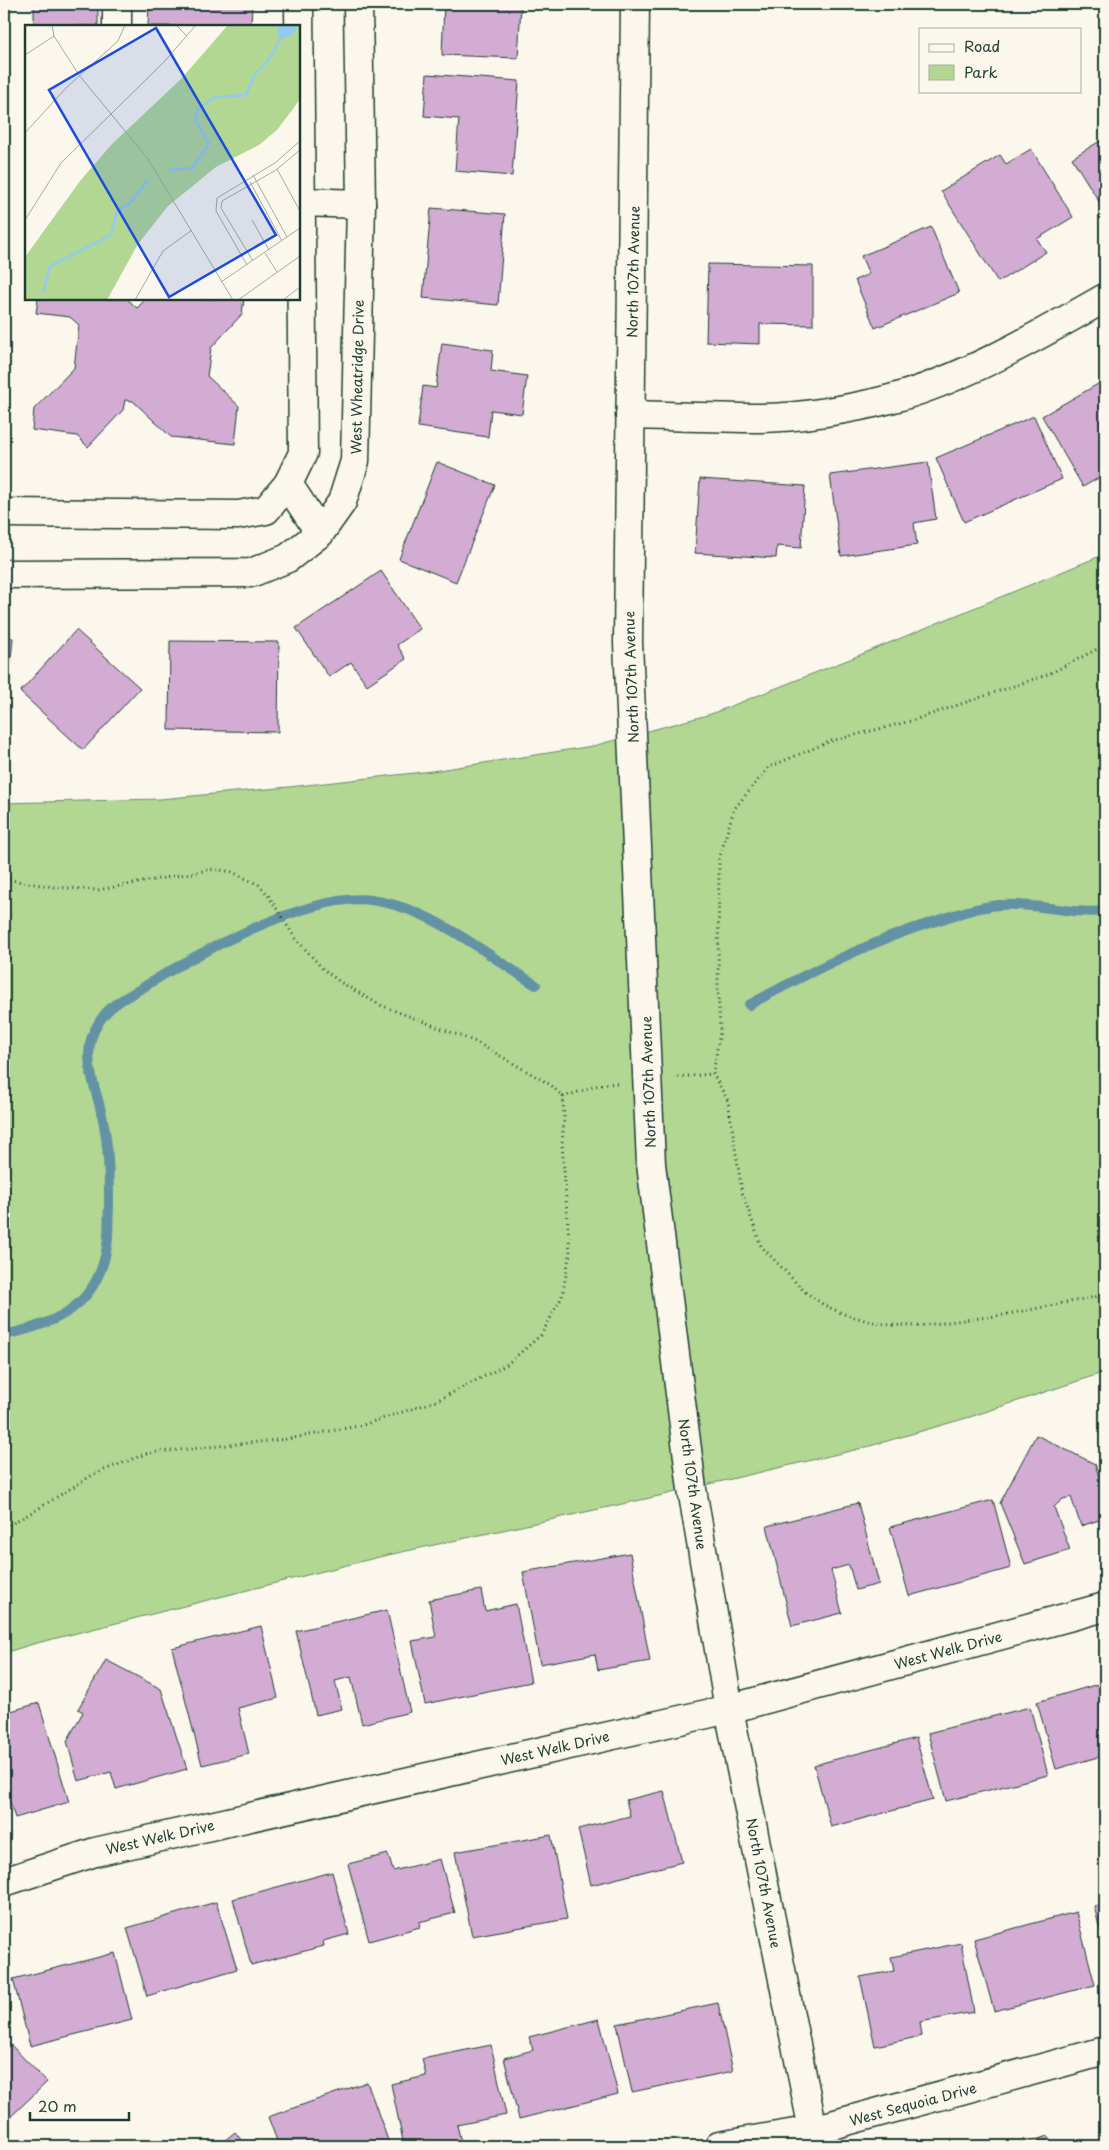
<svg xmlns="http://www.w3.org/2000/svg" width="1109" height="2150" viewBox="0 0 1109 2150" font-family="'Playpen Sans',sans-serif">
<style>
.green{fill:#b2d793;stroke:#688a64}
.lines{fill:none;stroke-linecap:round;stroke-linejoin:round}
.stream{stroke:#6492a5;stroke-width:10}
.building{fill:#d3acd3;stroke:#1f3d34}
.minor-casing{stroke:#1f3d34;stroke-width:31}
.path{stroke:#1f3d34;stroke-width:3;stroke-dasharray:1 4;stroke-linecap:butt}
.minor{stroke:#fbf7ec;stroke-width:28}
.labels{text-anchor:middle;dominant-baseline:central;stroke-width:4.5;stroke-linejoin:round;paint-order:stroke}
.street-label{font-size:14px;fill:#1f3d34;stroke:#fbf7ec}
.inset-river{fill:none;stroke:#92caf1;stroke-width:2.5}
.inset-road{fill:none;stroke:#a3ada2;stroke-width:1}
.view{fill:#1d4ed8;fill-opacity:0.15;stroke:#1d4ed8;stroke-width:2.5}
.inset-edge{fill:none;stroke:#1f3d34;stroke-width:2.5}
</style>
<rect width="100%" height="100%" fill="#fbf7ec"/>
<filter id="ink" filterUnits="userSpaceOnUse"><feTurbulence type="fractalNoise" baseFrequency=".02" numOctaves="2"/><feDisplacementMap in="SourceGraphic" scale="10" xChannelSelector="R" yChannelSelector="G"/><feConvolveMatrix kernelMatrix="1 2 1 2 8 2 1 2 1" color-interpolation-filters="sRGB"/></filter>
<g filter="url(#ink)">
<polygon class="green" points="1105,554 1105,1372 970,1417 863,1448 659,1496 379,1557 33,1644 4,1653 4,803 160,799 289,787 432,771 593,746 711,714 850,659"/>
<g class="lines">
<g class="stream">
<path d="M 749,1005 C 809,972 871,941 936,921 C 957,914 978,907 999,905 C 1035,902 1070,915 1105,911"/>
<path d="M 4,1335 C 57,1324 98,1305 107,1246 C 109,1234 108,1220 109,1207 C 109,1178 109,1148 103,1120 C 98,1093 84,1067 91,1039 C 95,1027 103,1014 112,1007 C 121,999 132,994 142,988 C 193,955 310,892 371,900 C 433,908 485,954 536,985"/>
</g>
</g>
<g class="building">
<rect x="34" y="4" width="64" height="22"/>
<polygon points="149,4 252,4 251,26 148,26"/>
<polygon points="444,4 521,4 518,58 442,55"/>
<polygon points="427,74 519,81 512,176 455,171 459,119 424,116"/>
<polygon points="1105,138 1105,211 1072,158"/>
<polygon points="1031,149 1073,217 1037,239 1046,252 998,282 941,191 1000,155 1006,164"/>
<polygon points="431,208 505,214 498,305 423,298"/>
<polygon points="931,227 959,293 875,328 855,280 869,274 861,256"/>
<polygon points="708,264 813,266 813,325 760,324 760,344 706,342"/>
<polygon points="38,299 127,299 137,308 146,299 244,299 242,314 211,348 207,376 239,406 235,444 171,437 133,401 125,400 123,410 88,447 77,436 32,430 34,409 74,368 79,325 70,317 36,313"/>
<polygon points="442,343 493,350 491,371 527,376 522,414 491,410 488,437 418,427 423,386 436,388"/>
<polygon points="1105,380 1105,474 1083,487 1042,416"/>
<polygon points="1034,416 1062,479 964,522 936,458"/>
<polygon points="437,462 495,485 456,582 399,559"/>
<polygon points="928,462 936,519 914,523 917,545 841,556 830,475"/>
<polygon points="700,479 805,486 801,548 777,546 776,558 695,553"/>
<polygon points="381,571 420,629 397,645 406,659 367,685 351,662 329,677 296,628"/>
<polygon points="76,630 140,688 83,750 20,692"/>
<polygon points="4,637 13,638 4,735"/>
<polygon points="170,641 279,642 278,732 169,730"/>
<polygon points="1036,1435 1095,1464 1105,1495 1105,1518 1081,1526 1071,1497 1063,1499 1054,1507 1070,1550 1025,1564 1000,1503"/>
<polygon points="993,1500 1011,1568 909,1596 890,1527"/>
<polygon points="858,1503 879,1584 856,1590 849,1565 831,1570 842,1613 792,1626 767,1526"/>
<polygon points="630,1553 650,1661 598,1670 595,1654 540,1664 523,1572"/>
<polygon points="481,1590 485,1611 516,1604 531,1682 425,1704 412,1641 436,1637 429,1600"/>
<polygon points="387,1610 410,1712 362,1724 351,1677 335,1681 342,1709 316,1715 296,1631"/>
<polygon points="261,1626 278,1698 238,1708 249,1754 202,1765 172,1648"/>
<polygon points="106,1660 161,1689 187,1769 116,1789 111,1772 78,1781 67,1741 83,1712 78,1709"/>
<polygon points="1105,1682 1105,1755 1056,1769 1037,1702"/>
<polygon points="39,1703 69,1802 15,1818 9,1799 4,1801 4,1713"/>
<polygon points="1030,1707 1048,1775 946,1801 928,1733"/>
<polygon points="916,1738 933,1800 831,1827 814,1765"/>
<polygon points="664,1791 682,1862 591,1885 578,1829 630,1816 626,1800"/>
<polygon points="551,1835 567,1919 472,1936 455,1852"/>
<polygon points="388,1854 393,1871 440,1859 455,1913 419,1922 420,1927 369,1941 348,1864"/>
<polygon points="332,1872 349,1934 323,1941 324,1946 251,1965 233,1899"/>
<polygon points="216,1902 237,1969 147,1996 127,1928"/>
<polygon points="1105,1904 1105,1950 1094,1906"/>
<polygon points="1076,1912 1095,1985 994,2011 974,1939"/>
<polygon points="961,1943 974,2012 920,2022 922,2036 875,2046 860,1977 894,1971 891,1957"/>
<polygon points="115,1953 132,2020 30,2046 13,1979"/>
<polygon points="718,2003 733,2071 632,2092 617,2024"/>
<polygon points="599,2019 618,2094 519,2119 504,2058 533,2050 529,2037"/>
<polygon points="4,2038 47,2082 4,2123"/>
<polygon points="491,2045 506,2115 457,2125 461,2142 440,2146 404,2146 391,2084 426,2076 422,2059"/>
<polygon points="367,2082 390,2146 279,2146 268,2117"/>
<polygon points="235,2132 246,2146 218,2146"/>
<polygon points="1049,2136 1052,2146 1015,2146"/>
</g>
<g class="lines">
<g class="minor-casing">
<g id="minor">
<polyline points="117,4 117,26"/>
<polyline points="635,4 628,643 651,1164 692,1489 729,1709 813,2130 814,2146"/>
<polyline points="300,202 361,204"/>
<path d="M 630,415 C 673,416 716,418 759,418 C 798,418 852,409 890,399 C 963,380 1039,335 1105,298"/>
<polyline points="288,484 320,533"/>
<polyline points="4,513 238,515 266,510 288,484 303,453 299,4"/>
<polyline points="4,574 251,573 288,558 320,533 342,502 355,461 361,204 358,4"/>
<polyline points="4,1882 95,1852 729,1709 1105,1607"/>
<polyline points="719,2146 813,2130 1105,2051"/>
</g>
</g>
<g class="path">
<polyline points="1105,645 1049,674 911,721 831,741 769,767 734,809 719,859 718,986 720,1031 713,1074 728,1101 742,1192 761,1246 805,1292 824,1305 844,1314 868,1321 890,1325 918,1326 1003,1315 1105,1295"/>
<polyline points="4,879 54,887 98,890 214,869 232,872 259,885 268,895 295,938 323,969 340,982 380,1005 476,1042 551,1085 563,1097 564,1118 562,1144 570,1252 562,1297 541,1335 506,1365 436,1401 363,1425 288,1439 148,1453 94,1474 36,1510 4,1528"/>
<polyline points="678,1077 713,1074"/>
<polyline points="563,1097 599,1085 617,1083"/>
</g>
<use href="#minor" class="minor"/>
</g>
</g>
<g class="labels">
<g class="street-label">
<text transform="translate(633 272) rotate(-89)">North 107th Avenue</text>
<text transform="translate(357 377) rotate(-89)">West Wheatridge Drive</text>
<text transform="translate(631 677) rotate(-92)">North 107th Avenue</text>
<text transform="translate(648 1082) rotate(-92)">North 107th Avenue</text>
<text transform="translate(693 1484) rotate(82)">North 107th Avenue</text>
<text transform="translate(948 1650) rotate(-15)">West Welk Drive</text>
<text transform="translate(555 1748) rotate(-13)">West Welk Drive</text>
<text transform="translate(160 1837) rotate(-13)">West Welk Drive</text>
<text transform="translate(764 1883) rotate(79)">North 107th Avenue</text>
<text transform="translate(913 2104) rotate(-15)">West Sequoia Drive</text>
</g>
</g>
<g transform="translate(25 25)">
<rect width="275" height="275" fill="#fbf7ec"/>
<path d="M 203,0 L 275,0 L 275,74 L 268,84 L 252,105 L 234,120 L 191,142 L 143,181 L 113,219 L 82,275 L 0,275 L 0,232 L 55,156 L 87,119 L 156,54 Z" fill="#b2d793"/>
<path d="M 274,0 L 266,11 L 256,13 L 252,8 L 252,0 Z" fill="#92caf1"/>
<path class="inset-river" d="M 144,145 L 167,143 L 184,119 L 170,94 L 173,84 L 190,72 L 221,70 L 230,49 L 243,36 L 256,13M 18,268 L 25,241 L 86,210 L 92,186 L 106,177 L 123,155"/>
<path class="inset-road" d="M 27,0 L 29,11 L 54,50 L 123,134 L 208,275M 151,0 L 162,11M 0,30 L 29,11M 0,108 L 42,62 L 93,16 L 100,0M 252,144 L 275,186M 228,150 L 262,212M 225,157 L 257,216M 0,195 L 36,138 L 139,37 L 171,0M 227,195 L 244,225M 240,228 L 252,247M 228,236 L 196,183 L 197,176 L 251,145 L 275,125M 222,240 L 191,186 L 192,173 L 250,138 L 275,116M 196,257 L 275,203M 110,275 L 138,226 L 167,205M 213,275 L 275,231M 258,275 L 275,262"/>
<path class="view" d="M 131,3 L 251,210 L 144,272 L 24,65 Z"/>
<rect width="275" height="275" class="inset-edge"/>
</g>
<rect width="1109" height="2150" fill="none" stroke="#fbf7ec" stroke-width="20"/>
<rect x="10" y="10" width="1089" height="2130" fill="none" stroke="#1f3d34" stroke-width="2" filter="url(#ink)"/>
<rect x="919" y="28" width="162" height="65" fill="#fbf7ec" stroke="#a3ada2"/>
<rect x="929" y="44" width="25" height="8" fill="#fbf7ec" stroke="#a3ada2"/>
<text x="964" y="52" font-size="15" fill="#1f3d34">Road</text>
<rect x="929" y="65" width="25" height="15" fill="#b2d793" stroke="#a3ada2"/>
<text x="964" y="78" font-size="15" fill="#1f3d34">Park</text>
<path d="M30 2112v8h99v-8" fill="none" stroke="#1f3d34" stroke-width="2.5"/>
<text x="38" y="2112" font-size="15" fill="#1f3d34" stroke="#fbf7ec" stroke-width="4" paint-order="stroke">20 m</text>
</svg>
